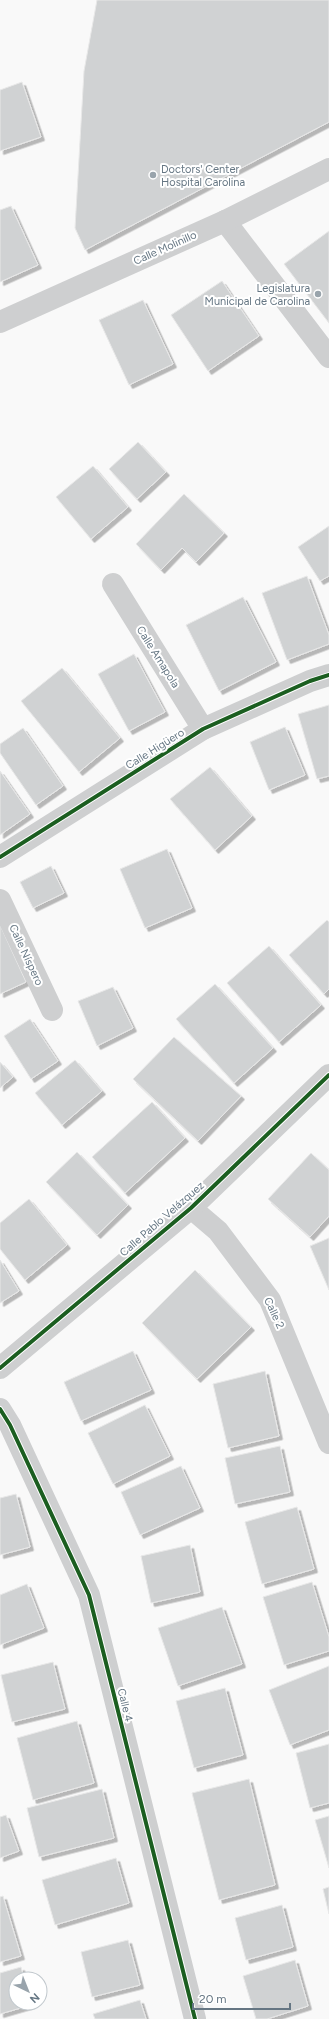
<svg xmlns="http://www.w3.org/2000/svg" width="329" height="2019" viewBox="0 0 329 2019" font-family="Figtree,sans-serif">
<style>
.building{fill:#d0d2d3;stroke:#e8e8e8;filter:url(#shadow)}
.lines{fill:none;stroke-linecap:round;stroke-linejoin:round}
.minor{stroke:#cecfd0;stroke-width:22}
.cycleway-casing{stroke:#fff;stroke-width:6}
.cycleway{stroke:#1b5e20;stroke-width:4}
.poi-dot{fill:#99a4ac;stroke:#fff;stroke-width:1.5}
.labels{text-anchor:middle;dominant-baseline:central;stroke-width:4;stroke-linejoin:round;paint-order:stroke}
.poi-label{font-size:11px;fill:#657683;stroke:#fff;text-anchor:start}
.street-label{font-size:11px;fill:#657683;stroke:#fff}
</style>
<defs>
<filter id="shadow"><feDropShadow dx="3.5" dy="3.5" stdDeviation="0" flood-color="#0004"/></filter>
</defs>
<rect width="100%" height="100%" fill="#f9f9f9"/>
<g class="building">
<polygon points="97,0 329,0 329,122 85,250 75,228 84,71"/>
<polygon points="22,82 41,137 0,151 0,90"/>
<polygon points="11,206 38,265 0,282 0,210"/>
<polygon points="329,231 329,323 284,264"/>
<polygon points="222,281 259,336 208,371 171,315"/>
<polygon points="143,300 173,364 129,385 99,320"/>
<polygon points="138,442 166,472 137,499 109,469"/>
<polygon points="93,466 128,507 91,539 56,497"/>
<polygon points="184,494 224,533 196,562 182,548 161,570 136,544"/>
<polygon points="329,526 329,576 320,581 298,547"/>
<polygon points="307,576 329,635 329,644 287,660 262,593"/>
<polygon points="243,597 276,662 219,691 186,625"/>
<polygon points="134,654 165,712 129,731 98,674"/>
<polygon points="62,668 120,738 79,772 21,701"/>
<polygon points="329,705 329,776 317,779 298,714"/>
<polygon points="285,727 305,775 269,790 250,742"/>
<polygon points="23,728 63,786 36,805 0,753 0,744"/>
<polygon points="210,767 252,816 215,850 170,799"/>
<polygon points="0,771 30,814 0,835"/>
<polygon points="167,849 192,908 145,928 120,869"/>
<polygon points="51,866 64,893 33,908 20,882"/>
<polygon points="327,920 329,922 329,989 324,994 289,955"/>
<polygon points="0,925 26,982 0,994"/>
<polygon points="269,946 321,1005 279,1042 227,983"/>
<polygon points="215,984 273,1048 234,1083 176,1019"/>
<polygon points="113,987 133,1028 97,1046 78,1001"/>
<polygon points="30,1019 58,1061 31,1079 4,1036"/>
<polygon points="174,1037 241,1096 198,1141 133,1079"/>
<polygon points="75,1060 102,1091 62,1125 35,1093"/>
<polygon points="0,1062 13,1077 0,1088"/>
<polygon points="152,1102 185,1138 125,1193 92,1157"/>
<polygon points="77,1152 128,1205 97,1235 46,1182"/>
<polygon points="311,1153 329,1170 329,1216 310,1237 268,1199"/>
<polygon points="29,1199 67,1245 25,1280 0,1249 0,1223"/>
<polygon points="329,1238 329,1290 310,1246"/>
<polygon points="0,1260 19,1291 0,1303"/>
<polygon points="195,1270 251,1327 197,1379 142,1323"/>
<polygon points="133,1351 151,1390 81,1421 64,1382"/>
<polygon points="265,1371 279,1436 228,1448 213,1384"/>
<polygon points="145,1405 170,1456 113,1484 88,1433"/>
<polygon points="280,1446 290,1492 235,1504 225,1458"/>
<polygon points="181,1466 200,1508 140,1535 121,1492"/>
<polygon points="16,1494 30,1547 0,1555 0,1498"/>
<polygon points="297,1507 314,1569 262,1584 245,1522"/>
<polygon points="190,1545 200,1592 151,1603 141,1556"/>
<polygon points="312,1582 329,1637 329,1651 284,1665 263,1597"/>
<polygon points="27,1584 44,1628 0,1645 0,1595"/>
<polygon points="222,1607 242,1664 178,1686 158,1628"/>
<polygon points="53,1662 65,1709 12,1722 1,1675"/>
<polygon points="329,1666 329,1730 290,1745 269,1690"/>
<polygon points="225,1688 243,1755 194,1768 176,1701"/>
<polygon points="77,1721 94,1783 33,1800 17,1738"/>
<polygon points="329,1744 329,1803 310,1808 296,1753"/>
<polygon points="249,1779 275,1885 219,1900 192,1793"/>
<polygon points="102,1789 114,1838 39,1857 27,1808"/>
<polygon points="6,1815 19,1851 0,1858 0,1817"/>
<polygon points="329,1816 329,1868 315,1820"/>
<polygon points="116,1858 129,1903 55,1925 42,1880"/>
<polygon points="329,1887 329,1914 323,1889"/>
<polygon points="3,1896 21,1956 0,1962 0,1897"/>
<polygon points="282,1905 293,1947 246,1960 235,1918"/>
<polygon points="128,1940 140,1985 92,1997 81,1952"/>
<polygon points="295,1960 308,2006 267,2019 256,2019 243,1976"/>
<polygon points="21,1967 24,1979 16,1979 16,2003 30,2003 31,2005 0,2014 0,1973"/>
<polygon points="140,2000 146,2019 95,2019 93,2014"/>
</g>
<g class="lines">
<g class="minor">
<polyline points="225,221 329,357"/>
<polyline points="0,322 225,221 329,169"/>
<polyline points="113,584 203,729"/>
<polyline points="0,857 203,729 310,681 329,675"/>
<polyline points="0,900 52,1010"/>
<polyline points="191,1208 218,1231 270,1300 329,1443"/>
<polyline points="0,1368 191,1208 329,1075"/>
<polyline points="0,1409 10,1425 89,1595 195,2019"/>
</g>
<g class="cycleway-casing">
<g id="cycleway">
<polyline points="0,857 203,729 310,681 329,675"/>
<polyline points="0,1368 191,1208 329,1075"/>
<polyline points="0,1409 10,1425 89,1595 195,2019"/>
</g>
</g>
<use href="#cycleway" class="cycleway"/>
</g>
<g class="poi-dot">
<circle cx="153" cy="175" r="4"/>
<circle cx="318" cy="294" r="4"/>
</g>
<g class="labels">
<g class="poi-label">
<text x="161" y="169">Doctors' Center<tspan x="161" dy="13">Hospital Carolina</tspan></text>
<text x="310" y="288" text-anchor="end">Legislatura<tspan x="310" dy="13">Municipal de Carolina</tspan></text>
</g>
<g class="street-label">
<text transform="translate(165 248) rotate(-24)">Calle Molinillo</text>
<text transform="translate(158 657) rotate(58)">Calle Amapola</text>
<text transform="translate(155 749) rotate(-32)">Calle Higüero</text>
<text transform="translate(26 955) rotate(65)">Calle Níspero</text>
<text transform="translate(162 1219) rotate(-41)">Calle Pablo Velázquez</text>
<text transform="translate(274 1313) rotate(65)">Calle 2</text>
<text transform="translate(125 1705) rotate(76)">Calle 4</text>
</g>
</g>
<g transform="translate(28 1991) rotate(137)"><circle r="19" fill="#ffffff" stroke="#c1c8cd"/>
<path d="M0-3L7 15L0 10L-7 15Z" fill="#99a4ac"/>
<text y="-6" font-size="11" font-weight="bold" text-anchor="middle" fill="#657683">N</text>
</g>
<path d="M193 2003v6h97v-6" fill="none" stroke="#657683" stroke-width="2"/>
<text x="199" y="2003" font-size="12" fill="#657683" stroke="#ffffff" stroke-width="3" paint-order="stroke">20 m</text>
</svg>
